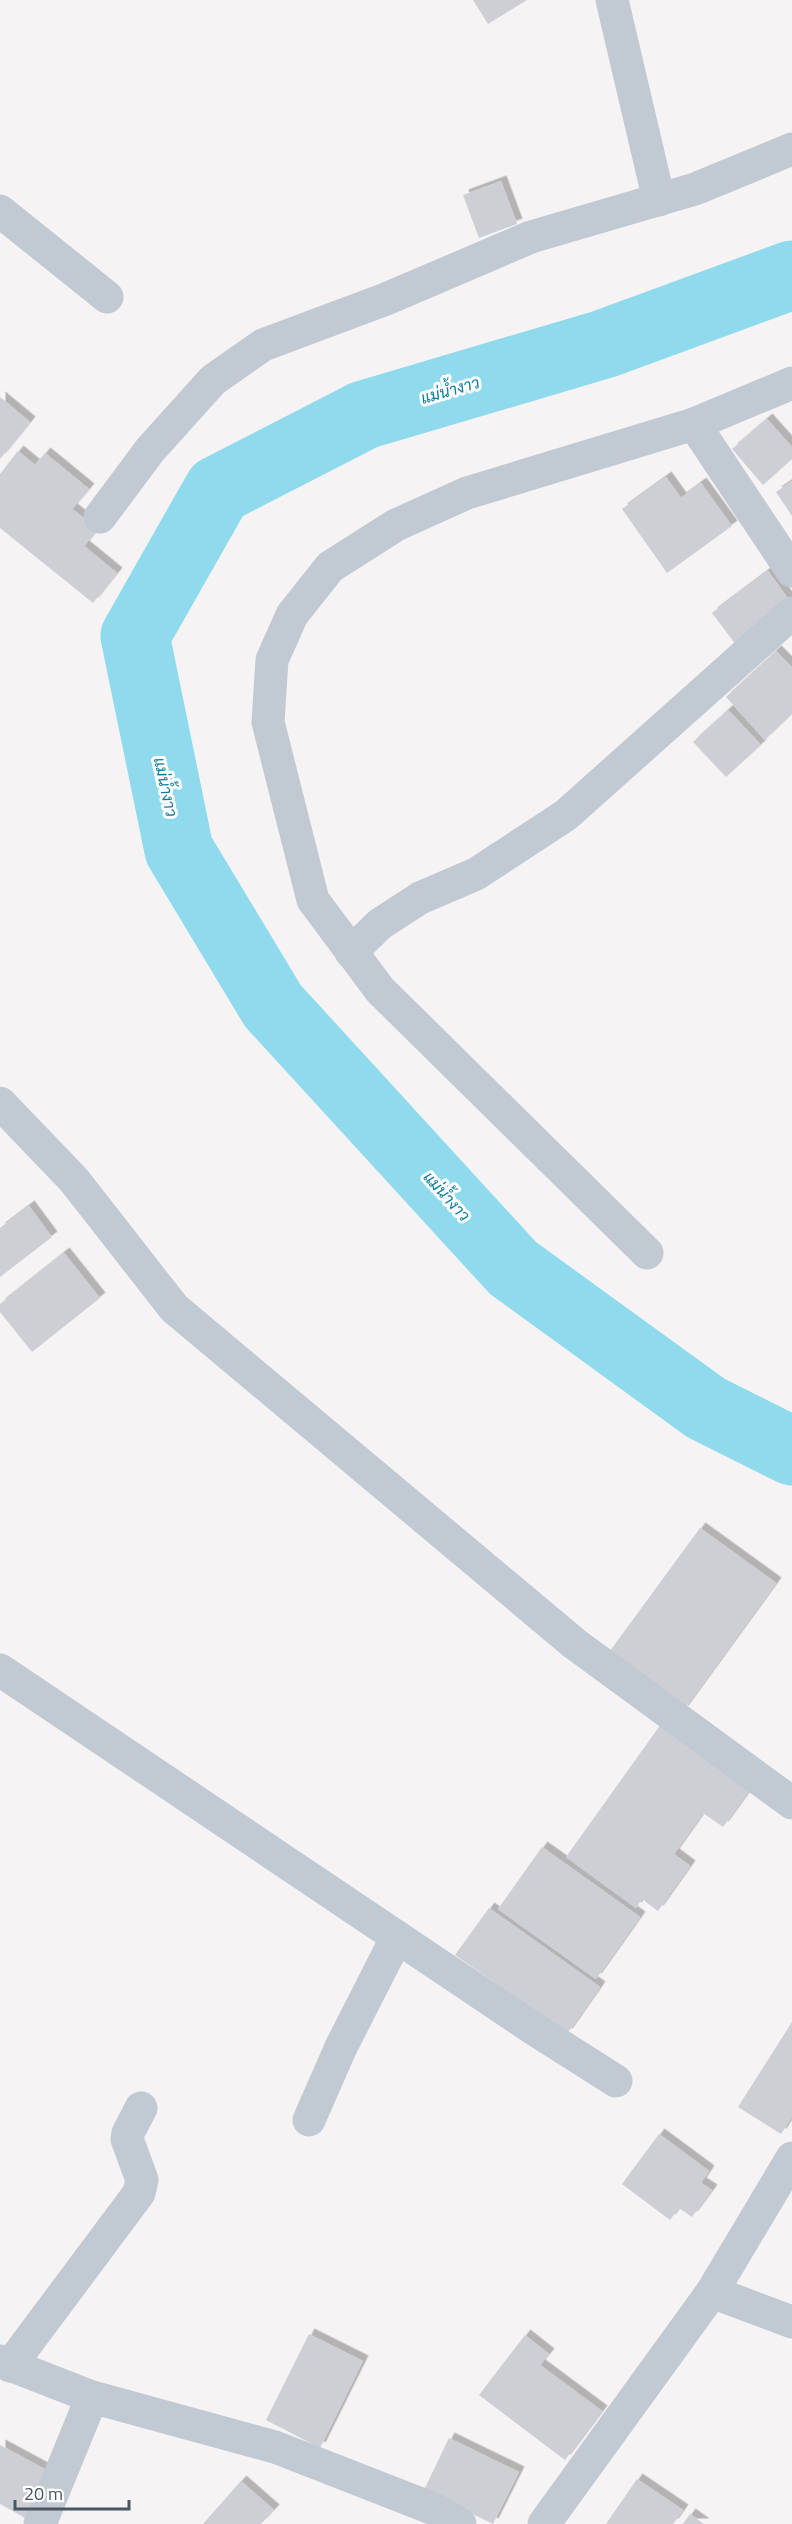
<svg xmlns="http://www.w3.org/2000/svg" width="792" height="2524" viewBox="0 0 792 2524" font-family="'Titillium Web',Sarabun,sans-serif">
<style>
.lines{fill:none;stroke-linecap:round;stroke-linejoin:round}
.river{stroke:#90daee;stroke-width:69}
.building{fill:#cdcfd5;filter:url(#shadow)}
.street{stroke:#c1cad2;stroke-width:33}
.labels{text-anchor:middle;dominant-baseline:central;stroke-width:6;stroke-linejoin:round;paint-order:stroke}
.water-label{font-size:16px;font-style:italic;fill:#0c7c9b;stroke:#fff}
</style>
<defs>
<filter id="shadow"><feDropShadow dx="5.5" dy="-5.5" stdDeviation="0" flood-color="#0004"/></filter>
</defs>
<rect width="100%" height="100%" fill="#f5f3f3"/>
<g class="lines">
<polyline class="river" points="792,275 604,344 364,415 218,490 135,636 179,850 273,1006 513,1268 706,1408 792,1451"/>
</g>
<g class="building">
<polygon points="473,0 527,0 488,24"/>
<polygon points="501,181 517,224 479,238 463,195"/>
<polygon points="0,397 30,422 0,459"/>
<polygon points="767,419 792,447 792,459 763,485 732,449"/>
<polygon points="18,451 35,465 45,453 89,489 72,509 98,529 84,546 117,573 93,603 0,528 0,474"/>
<polygon points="666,477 681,498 701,483 732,526 667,573 622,509"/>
<polygon points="792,481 792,516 776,492"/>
<polygon points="768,571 792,604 737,646 712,613"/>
<polygon points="776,651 792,667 792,714 765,740 726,697"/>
<polygon points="728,710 761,745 726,777 693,742"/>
<polygon points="29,1206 52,1237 0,1277 0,1228"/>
<polygon points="64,1253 100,1298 32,1352 0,1312 0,1304"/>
<polygon points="700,1528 776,1583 683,1711 607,1655"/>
<polygon points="666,1717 756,1781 723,1827 703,1813 674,1854 690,1866 658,1911 642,1899 636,1908 566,1857"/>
<polygon points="542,1847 640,1917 596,1979 498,1909"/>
<polygon points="489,1908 600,1987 567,2034 455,1955"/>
<polygon points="792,2022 792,2117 781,2134 738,2107"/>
<polygon points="659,2134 709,2171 701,2183 712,2190 692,2217 679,2208 670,2220 622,2184"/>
<polygon points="309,2334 363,2361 320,2448 266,2420"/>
<polygon points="525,2335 549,2354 540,2365 602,2411 565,2460 479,2395"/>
<polygon points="449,2438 519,2472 493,2524 424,2490"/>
<polygon points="0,2445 52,2473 27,2519 0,2504"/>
<polygon points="637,2479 683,2510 673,2524 606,2524"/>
<polygon points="241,2481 274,2510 261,2524 203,2524"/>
<polygon points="690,2514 704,2524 683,2524"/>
</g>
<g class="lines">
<g class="street">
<polyline points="612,0 659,200"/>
<polyline points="0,211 107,297"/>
<polyline points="694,424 792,571"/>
<polyline points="100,517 150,450 213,380 263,345 386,299 531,237 695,189 792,149"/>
<polyline points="351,952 380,924 420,898 476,874 566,815 792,613"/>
<polyline points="0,1103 74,1180 174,1308 575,1644 792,1803"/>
<polyline points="647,1253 380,990 313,900 268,722 272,660 292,615 330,567 396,525 467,493 694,424 792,383"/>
<polyline points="0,1670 531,2027 616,2081"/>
<polyline points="309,2120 341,2047 397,1937"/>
<polyline points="712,2292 792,2322"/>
<polyline points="0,2361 92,2397 275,2447 434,2509 460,2524"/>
<polyline points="10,2366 139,2193 142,2180 127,2139 128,2133 141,2108"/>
<polyline points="40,2524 92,2397"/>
<polyline points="544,2524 712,2292 792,2158"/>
</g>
</g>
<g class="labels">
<g class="water-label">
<text transform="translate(450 390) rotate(-16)">แม่น้ำงาว</text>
<text transform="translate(166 787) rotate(78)">แม่น้ำงาว</text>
<text transform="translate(447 1196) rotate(48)">แม่น้ำงาว</text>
</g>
</g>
<path d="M15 2500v9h114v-9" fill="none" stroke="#4a5661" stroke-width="3"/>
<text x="24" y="2500" font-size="18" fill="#4a5661" stroke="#ffffff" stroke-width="4.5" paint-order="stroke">20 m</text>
</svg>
